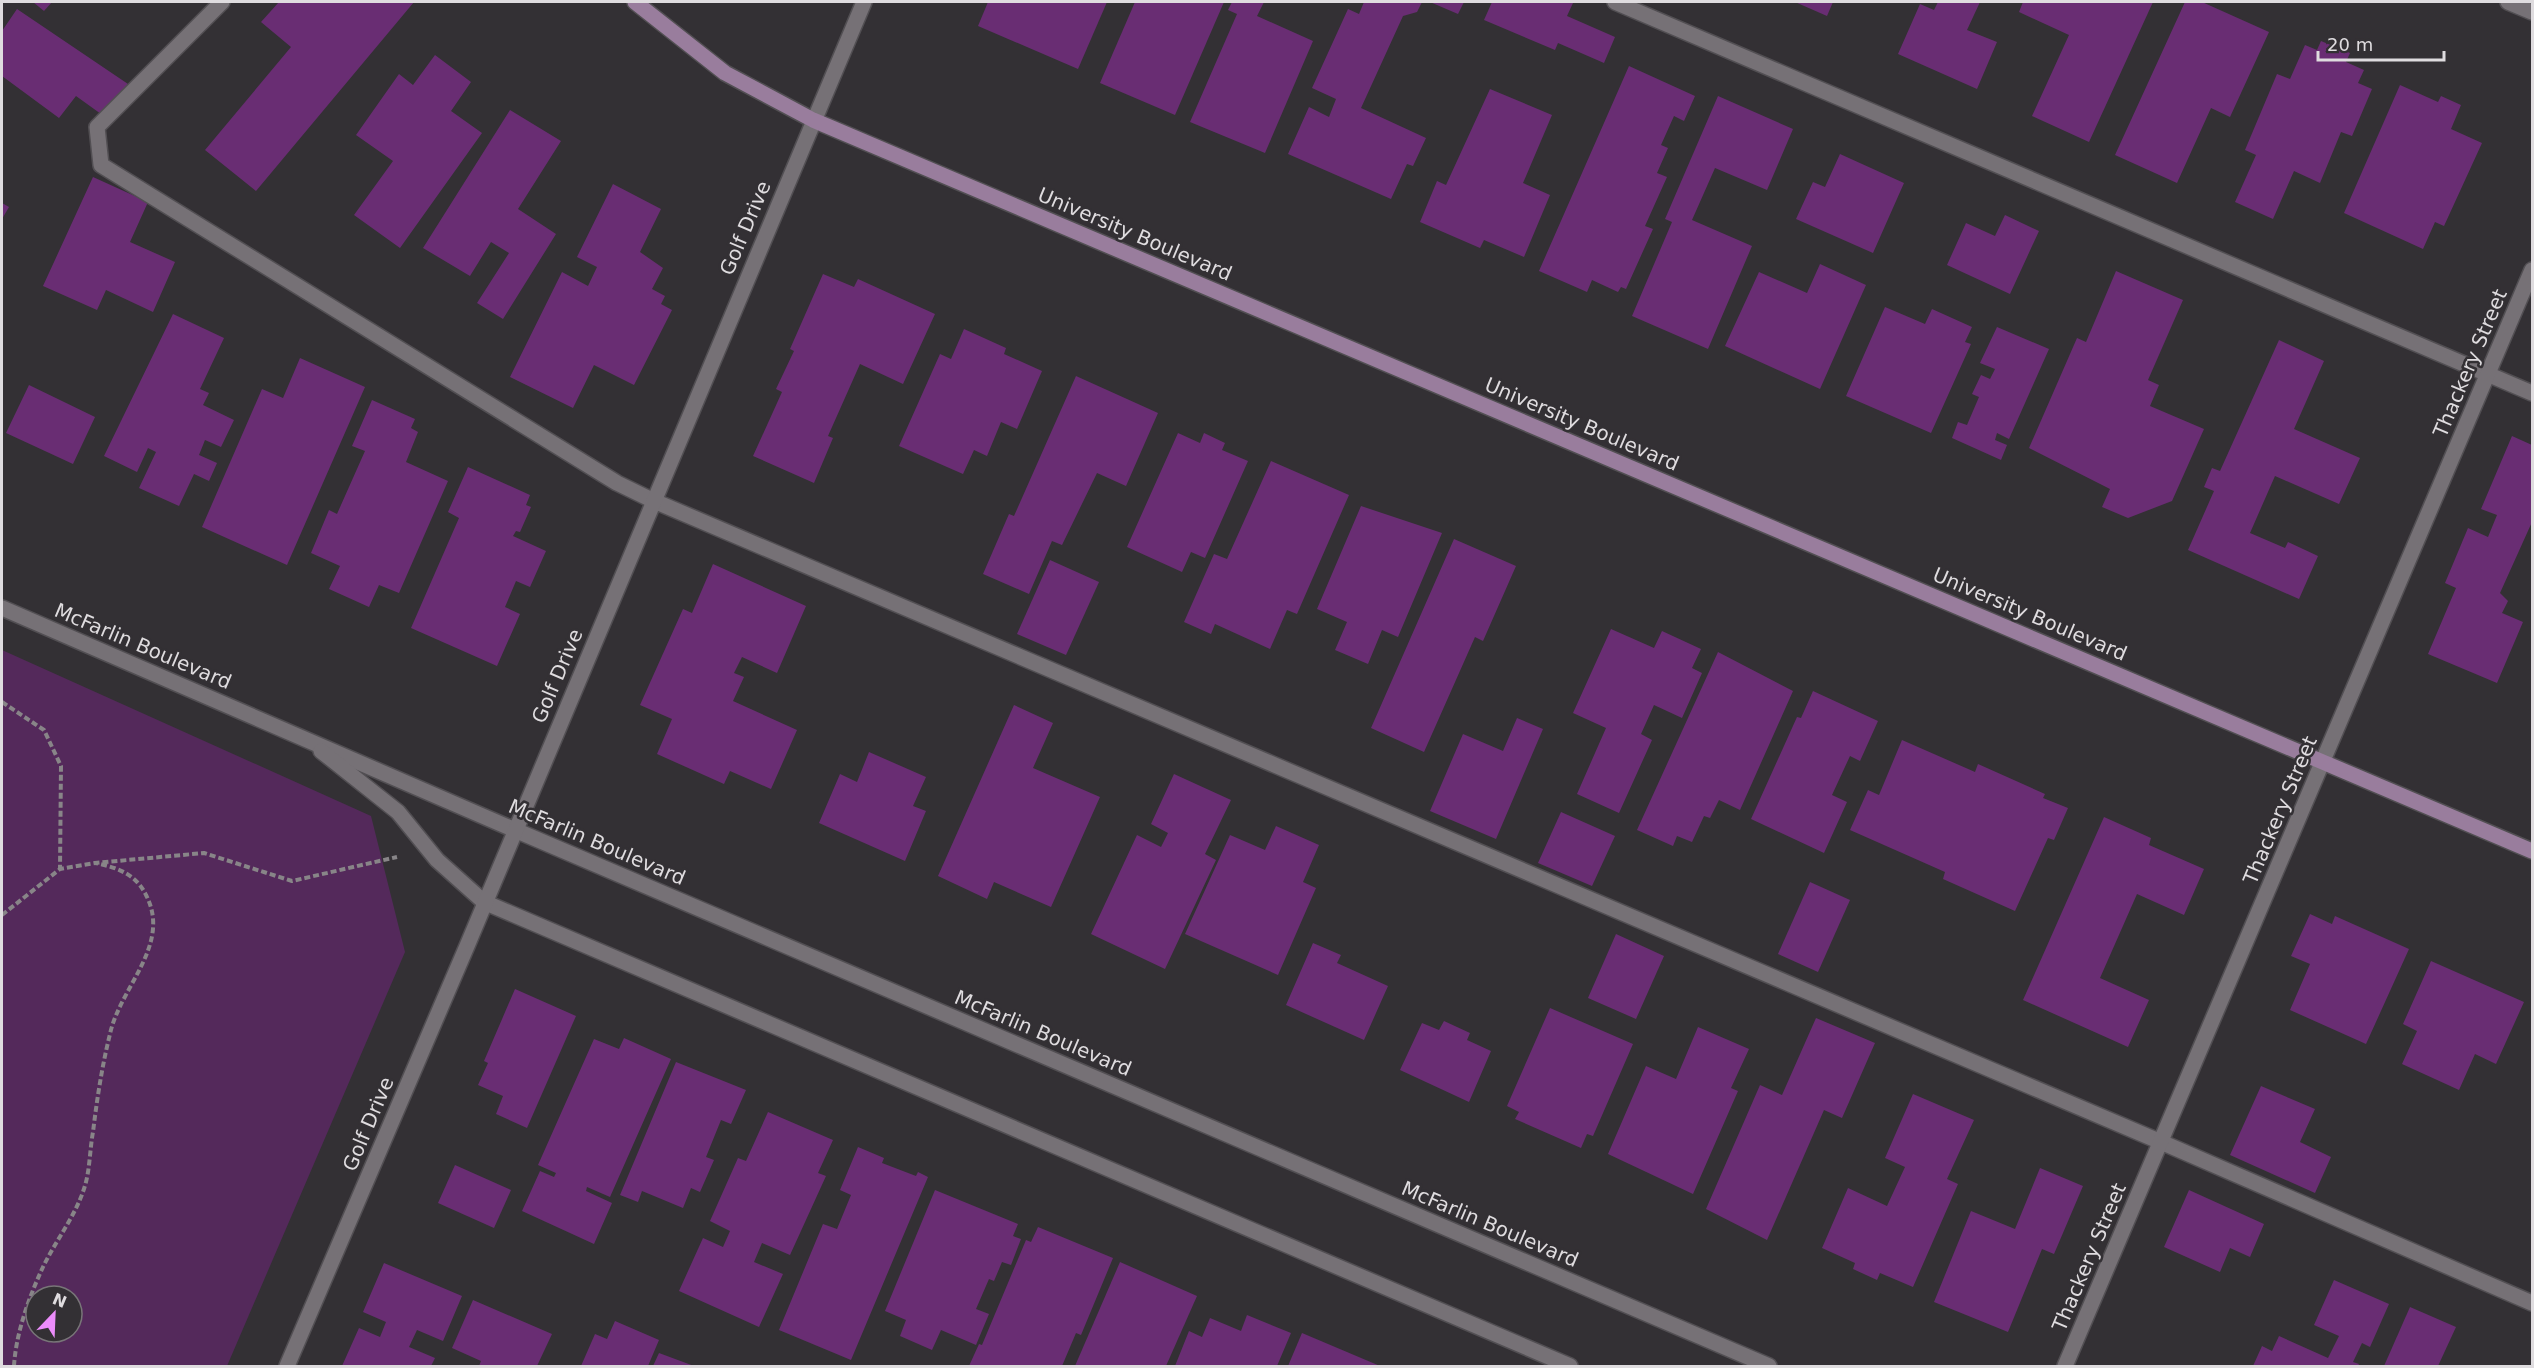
<svg xmlns="http://www.w3.org/2000/svg" width="2534" height="1368" viewBox="0 0 2534 1368" font-family="'DejaVu Sans',sans-serif">
<style>
.green{fill:#54295b;fill-rule:evenodd}
.building{fill:#692d73}
.lines{fill:none;stroke-linecap:round;stroke-linejoin:round}
.lane-casing{stroke:#524f53;stroke-width:18}
.street-casing{stroke:#524f53;stroke-width:18}
.secondary-casing{stroke:#524f53;stroke-width:18}
.path{stroke:#888588;stroke-width:4;stroke-dasharray:6 3;stroke-linecap:butt}
.lane{stroke:#767176;stroke-width:15}
.street{stroke:#767176;stroke-width:15}
.secondary{stroke:#997d9d;stroke-width:15}
.labels{text-anchor:middle;dominant-baseline:central;stroke-width:5;stroke-linejoin:round;paint-order:stroke}
.street-label{font-size:20px;fill:#dfdcdf;stroke:#333034}
</style>
<rect width="100%" height="100%" fill="#333034"/>
<path class="green" d="M 2,650 L 371,816 L 405,952 L 227,1366 L 2,1366 ZM 36,1296 L 72,1296 L 72,1332 L 36,1332 Z"/>
<g class="building">
<polygon points="33,2 52,2 44,11"/>
<polygon points="279,2 414,2 256,191 205,150 291,47 261,22"/>
<polygon points="988,2 1107,2 1078,69 978,26"/>
<polygon points="1135,2 1224,2 1175,115 1100,83"/>
<polygon points="1232,2 1264,2 1257,16 1313,41 1265,153 1190,122 1237,14 1228,10"/>
<polygon points="1364,2 1422,2 1417,12 1403,16 1361,108 1426,138 1413,166 1407,164 1391,199 1288,154 1309,107 1329,117 1336,99 1312,88 1348,9 1359,14"/>
<polygon points="1430,2 1464,2 1458,14"/>
<polygon points="1492,2 1570,2 1573,3 1567,16 1615,37 1604,63 1558,43 1555,50 1484,20"/>
<polygon points="1795,2 1833,2 1827,16"/>
<polygon points="1938,2 1980,2 1967,30 1997,42 1977,89 1898,54 1920,4 1934,10"/>
<polygon points="2023,2 2153,2 2089,142 2032,116 2069,35 2019,12"/>
<polygon points="2185,2 2202,2 2269,32 2230,117 2211,108 2177,183 2115,155"/>
<polygon points="17,9 128,84 101,114 76,96 59,118 2,76 2,31"/>
<polygon points="2321,41 2350,53 2346,62 2364,70 2358,83 2372,89 2352,136 2341,132 2320,183 2294,171 2273,219 2235,202 2256,155 2245,150 2277,74 2290,79 2305,45 2317,50"/>
<polygon points="435,55 471,82 451,111 482,133 400,248 354,215 393,161 356,135 399,74 413,85"/>
<polygon points="1629,66 1695,96 1684,121 1674,116 1661,145 1668,148 1657,173 1667,177 1645,226 1653,229 1626,289 1621,287 1618,292 1592,280 1587,292 1539,271"/>
<polygon points="2400,85 2438,102 2441,96 2461,105 2451,129 2482,143 2444,226 2435,222 2423,249 2344,213"/>
<polygon points="1490,89 1552,115 1523,183 1550,195 1524,257 1484,240 1480,248 1420,222 1437,181 1446,185"/>
<polygon points="1718,96 1793,129 1767,190 1715,168 1692,220 1752,246 1708,349 1632,316 1672,222 1665,219"/>
<polygon points="510,110 561,141 518,209 556,234 503,319 477,303 509,253 491,242 470,276 423,248"/>
<polygon points="1840,154 1904,183 1873,253 1796,219 1813,182 1825,187"/>
<polygon points="93,177 148,202 130,242 175,262 153,312 106,290 97,310 43,286"/>
<polygon points="613,184 661,209 640,252 663,268 652,289 665,296 661,304 672,310 634,385 594,365 573,408 510,377 562,272 588,286 597,267 577,257"/>
<polygon points="2,203 9,207 2,219"/>
<polygon points="2005,215 2039,231 2010,294 1947,265 1966,223 1995,236"/>
<polygon points="1820,264 1866,285 1820,389 1725,346 1759,272 1807,293"/>
<polygon points="2116,271 2183,300 2148,380 2159,385 2150,406 2204,429 2172,501 2128,518 2102,507 2110,489 2029,448 2077,338 2086,342"/>
<polygon points="823,274 854,287 858,279 935,314 903,384 860,364 828,436 833,438 814,483 753,456 782,392 776,389 794,351 790,349"/>
<polygon points="1885,307 1925,324 1932,309 1972,327 1965,342 1971,344 1931,433 1846,396"/>
<polygon points="173,314 224,338 200,389 209,393 203,405 234,420 221,447 205,440 199,455 217,463 209,481 194,474 179,506 139,488 156,452 148,448 137,472 104,456"/>
<polygon points="1997,327 2049,349 2009,439 1997,433 1995,440 2007,445 2001,460 1952,438 1958,422 1967,425 1979,397 1972,394 1981,375 1990,379 1995,369 1980,363"/>
<polygon points="964,329 1006,348 1004,354 1042,371 1017,429 1001,422 987,456 974,450 963,474 899,446 940,354 951,359"/>
<polygon points="2279,340 2324,361 2294,429 2360,458 2339,504 2275,476 2250,533 2285,548 2288,542 2318,556 2299,599 2188,550 2214,491 2204,487 2212,468 2220,471"/>
<polygon points="300,358 365,387 287,565 202,527 262,389 283,398"/>
<polygon points="1076,376 1158,413 1126,486 1097,473 1062,545 1052,541 1029,594 983,574 1009,514 1014,516"/>
<polygon points="29,385 95,417 73,464 6,433"/>
<polygon points="372,400 415,419 411,428 418,432 406,462 448,481 399,593 379,585 369,607 329,589 340,566 311,553 329,510 337,514 365,451 352,446"/>
<polygon points="1178,433 1200,443 1204,433 1225,443 1222,450 1248,461 1205,558 1191,552 1182,572 1127,547"/>
<polygon points="2512,436 2532,445 2532,522 2500,593 2508,601 2502,613 2523,622 2497,683 2428,654 2456,588 2445,583 2468,528 2488,537 2497,515 2481,509"/>
<polygon points="1271,461 1349,495 1297,614 1287,610 1270,649 1215,624 1211,634 1184,622 1214,554 1227,559"/>
<polygon points="468,467 530,495 526,505 531,507 520,532 516,531 513,536 546,551 530,587 516,581 505,607 520,614 497,666 411,628 459,518 448,512"/>
<polygon points="1361,506 1442,533 1398,637 1382,630 1368,664 1335,650 1347,622 1317,609"/>
<polygon points="1454,539 1516,566 1483,641 1475,637 1424,752 1371,728"/>
<polygon points="1050,560 1099,582 1066,655 1017,634"/>
<polygon points="713,564 806,606 777,673 742,657 734,673 744,677 733,701 797,730 771,789 730,771 724,784 657,754 672,719 640,705 683,609 692,613"/>
<polygon points="1611,629 1654,648 1662,631 1701,649 1692,668 1702,673 1682,718 1654,705 1641,734 1652,740 1619,813 1577,794 1606,728 1573,713"/>
<polygon points="1718,652 1793,691 1740,810 1719,800 1710,818 1704,816 1692,842 1677,836 1673,846 1637,830"/>
<polygon points="1813,691 1878,721 1860,761 1850,756 1832,795 1847,802 1824,853 1751,819 1797,717 1801,718"/>
<polygon points="1014,705 1053,723 1033,768 1100,797 1051,907 994,882 987,899 938,876"/>
<polygon points="1517,718 1543,729 1496,839 1430,811 1463,734 1503,751"/>
<polygon points="1902,740 1975,772 1978,764 2045,794 2043,798 2068,808 2054,840 2048,838 2015,911 1943,879 1945,872 1850,830 1868,790 1879,795"/>
<polygon points="869,752 926,777 913,806 926,811 905,861 819,823 840,774 857,782"/>
<polygon points="1174,774 1231,800 1205,854 1216,860 1165,969 1091,934 1137,835 1161,847 1168,833 1151,824"/>
<polygon points="1561,812 1615,836 1592,886 1538,863"/>
<polygon points="2104,817 2151,838 2149,845 2204,869 2184,915 2137,894 2100,978 2149,1000 2128,1047 2023,1000"/>
<polygon points="1276,826 1319,845 1303,882 1316,888 1278,975 1185,934 1230,835 1265,850"/>
<polygon points="1810,882 1850,900 1818,972 1778,954"/>
<polygon points="2310,914 2332,924 2335,916 2409,949 2366,1044 2290,1010 2310,964 2291,956"/>
<polygon points="1616,934 1664,956 1636,1019 1588,998"/>
<polygon points="1313,943 1341,955 1337,963 1388,986 1364,1040 1286,1005"/>
<polygon points="2431,961 2524,1002 2496,1064 2475,1054 2459,1090 2402,1064 2417,1031 2403,1024"/>
<polygon points="515,989 576,1016 527,1128 496,1114 503,1096 478,1085 488,1063 484,1061"/>
<polygon points="1550,1008 1633,1044 1593,1136 1587,1134 1581,1148 1515,1119 1519,1112 1507,1106"/>
<polygon points="1816,1018 1875,1043 1842,1118 1824,1110 1767,1240 1706,1209 1760,1085 1782,1095"/>
<polygon points="1444,1021 1470,1033 1467,1040 1491,1051 1469,1102 1400,1070 1422,1023 1439,1030"/>
<polygon points="1698,1027 1749,1049 1731,1088 1738,1091 1693,1194 1608,1154 1646,1066 1676,1079"/>
<polygon points="624,1038 671,1059 610,1197 587,1187 586,1191 612,1203 594,1244 522,1211 540,1171 554,1177 556,1173 538,1165 594,1039 619,1049"/>
<polygon points="676,1062 746,1090 731,1124 721,1120 706,1157 714,1160 700,1192 691,1188 683,1208 642,1191 638,1202 620,1195"/>
<polygon points="2261,1086 2315,1109 2300,1142 2331,1157 2315,1193 2230,1155"/>
<polygon points="1913,1094 1974,1120 1947,1179 1958,1184 1913,1287 1880,1273 1877,1280 1853,1269 1855,1263 1822,1248 1848,1188 1887,1206 1905,1167 1885,1158"/>
<polygon points="768,1112 833,1140 818,1173 826,1176 790,1255 762,1243 754,1262 783,1274 759,1327 679,1291 703,1238 723,1247 730,1231 710,1221 738,1158 746,1161"/>
<polygon points="858,1147 884,1158 882,1163 916,1176 918,1172 928,1177 851,1360 779,1330 823,1224 837,1229 851,1195 840,1190"/>
<polygon points="455,1165 511,1190 494,1228 438,1203"/>
<polygon points="2040,1168 2083,1186 2054,1254 2042,1249 2008,1332 1934,1302 1971,1211 2015,1229"/>
<polygon points="935,1190 1018,1224 1013,1236 1021,1239 1011,1265 1002,1262 994,1281 989,1279 976,1309 989,1314 976,1345 941,1330 932,1350 900,1336 906,1320 885,1311"/>
<polygon points="2189,1190 2264,1224 2250,1257 2230,1248 2220,1272 2164,1247"/>
<polygon points="1038,1227 1113,1258 1081,1335 1076,1333 1062,1366 969,1366 979,1344 982,1345 1026,1240 1031,1242"/>
<polygon points="1120,1262 1197,1296 1166,1366 1075,1366"/>
<polygon points="384,1263 462,1296 443,1341 417,1330 409,1347 435,1358 431,1366 342,1366 359,1328 380,1337 386,1322 363,1312"/>
<polygon points="2334,1280 2389,1304 2370,1347 2362,1343 2353,1362 2359,1364 2358,1366 2253,1366 2262,1346 2272,1351 2279,1336 2328,1358 2339,1336 2314,1325"/>
<polygon points="473,1300 552,1334 537,1366 479,1366 481,1361 452,1348"/>
<polygon points="2410,1307 2456,1327 2438,1366 2384,1366"/>
<polygon points="1247,1315 1291,1333 1277,1366 1175,1366 1189,1331 1202,1337 1210,1318 1241,1331"/>
<polygon points="615,1321 659,1340 648,1366 581,1366 595,1334 607,1339"/>
<polygon points="1302,1333 1380,1366 1288,1366"/>
<polygon points="659,1353 694,1366 653,1366"/>
</g>
<g class="lines">
<g class="lane-casing">
<g id="lane">
<polyline points="222,2 97,127 101,165 617,483 654,501 2161,1142 2532,1303"/>
<polyline points="1615,2 2532,393"/>
</g>
</g>
<g class="street-casing">
<g id="street">
<polyline points="2508,2 2532,12"/>
<polyline points="2,608 515,830 1769,1366"/>
<polyline points="321,751 398,812 437,860 484,902 1570,1366"/>
<polyline points="287,1366 467,946 864,2"/>
<polyline points="2065,1366 2532,270"/>
</g>
</g>
<g class="secondary-casing">
<polyline id="secondary" points="635,2 725,73 813,120 2532,851"/>
</g>
<g class="path">
<polyline points="2,702 44,730 61,766 60,869"/>
<polyline points="2,915 60,869 95,863 204,853 292,881 397,857"/>
<path d="M 14,1366 C 16,1333 29,1297 43,1267 C 57,1238 78,1213 86,1182 C 90,1166 90,1148 93,1132 C 97,1099 102,1066 110,1034 C 120,987 172,945 146,895 C 136,874 116,867 95,863"/>
</g>
<use href="#lane" class="lane"/>
<use href="#street" class="street"/>
<use href="#secondary" class="secondary"/>
</g>
<g class="labels">
<g class="street-label">
<text transform="translate(745 228) rotate(-67)">Golf Drive</text>
<text transform="translate(1135 234) rotate(23)">University Boulevard</text>
<text transform="translate(2470 363) rotate(-67)">Thackery Street</text>
<text transform="translate(1582 424) rotate(23)">University Boulevard</text>
<text transform="translate(2030 614) rotate(23)">University Boulevard</text>
<text transform="translate(143 646) rotate(23)">McFarlin Boulevard</text>
<text transform="translate(557 676) rotate(-67)">Golf Drive</text>
<text transform="translate(2280 810) rotate(-67)">Thackery Street</text>
<text transform="translate(597 842) rotate(23)">McFarlin Boulevard</text>
<text transform="translate(1043 1033) rotate(23)">McFarlin Boulevard</text>
<text transform="translate(368 1124) rotate(-67)">Golf Drive</text>
<text transform="translate(1490 1224) rotate(23)">McFarlin Boulevard</text>
<text transform="translate(2089 1257) rotate(-67)">Thackery Street</text>
</g>
</g>
<rect width="2534" height="1368" fill="none" stroke="#dfdcdf" stroke-width="6"/>
<g transform="translate(54 1314) rotate(23)"><circle r="28" fill="#333034" stroke="#787578" stroke-width="1.5"/>
<path d="M0-4.5L10 22L0 15L-10 22Z" fill="#ec8cfb"/>
<text y="-9" font-size="16" font-weight="bold" text-anchor="middle" fill="#dfdcdf">N</text>
</g>
<path d="M2318 51v9h126v-9" fill="none" stroke="#dfdcdf" stroke-width="3"/>
<text x="2327" y="51" font-size="18" fill="#dfdcdf" stroke="#333034" stroke-width="4.5" paint-order="stroke">20 m</text>
</svg>
